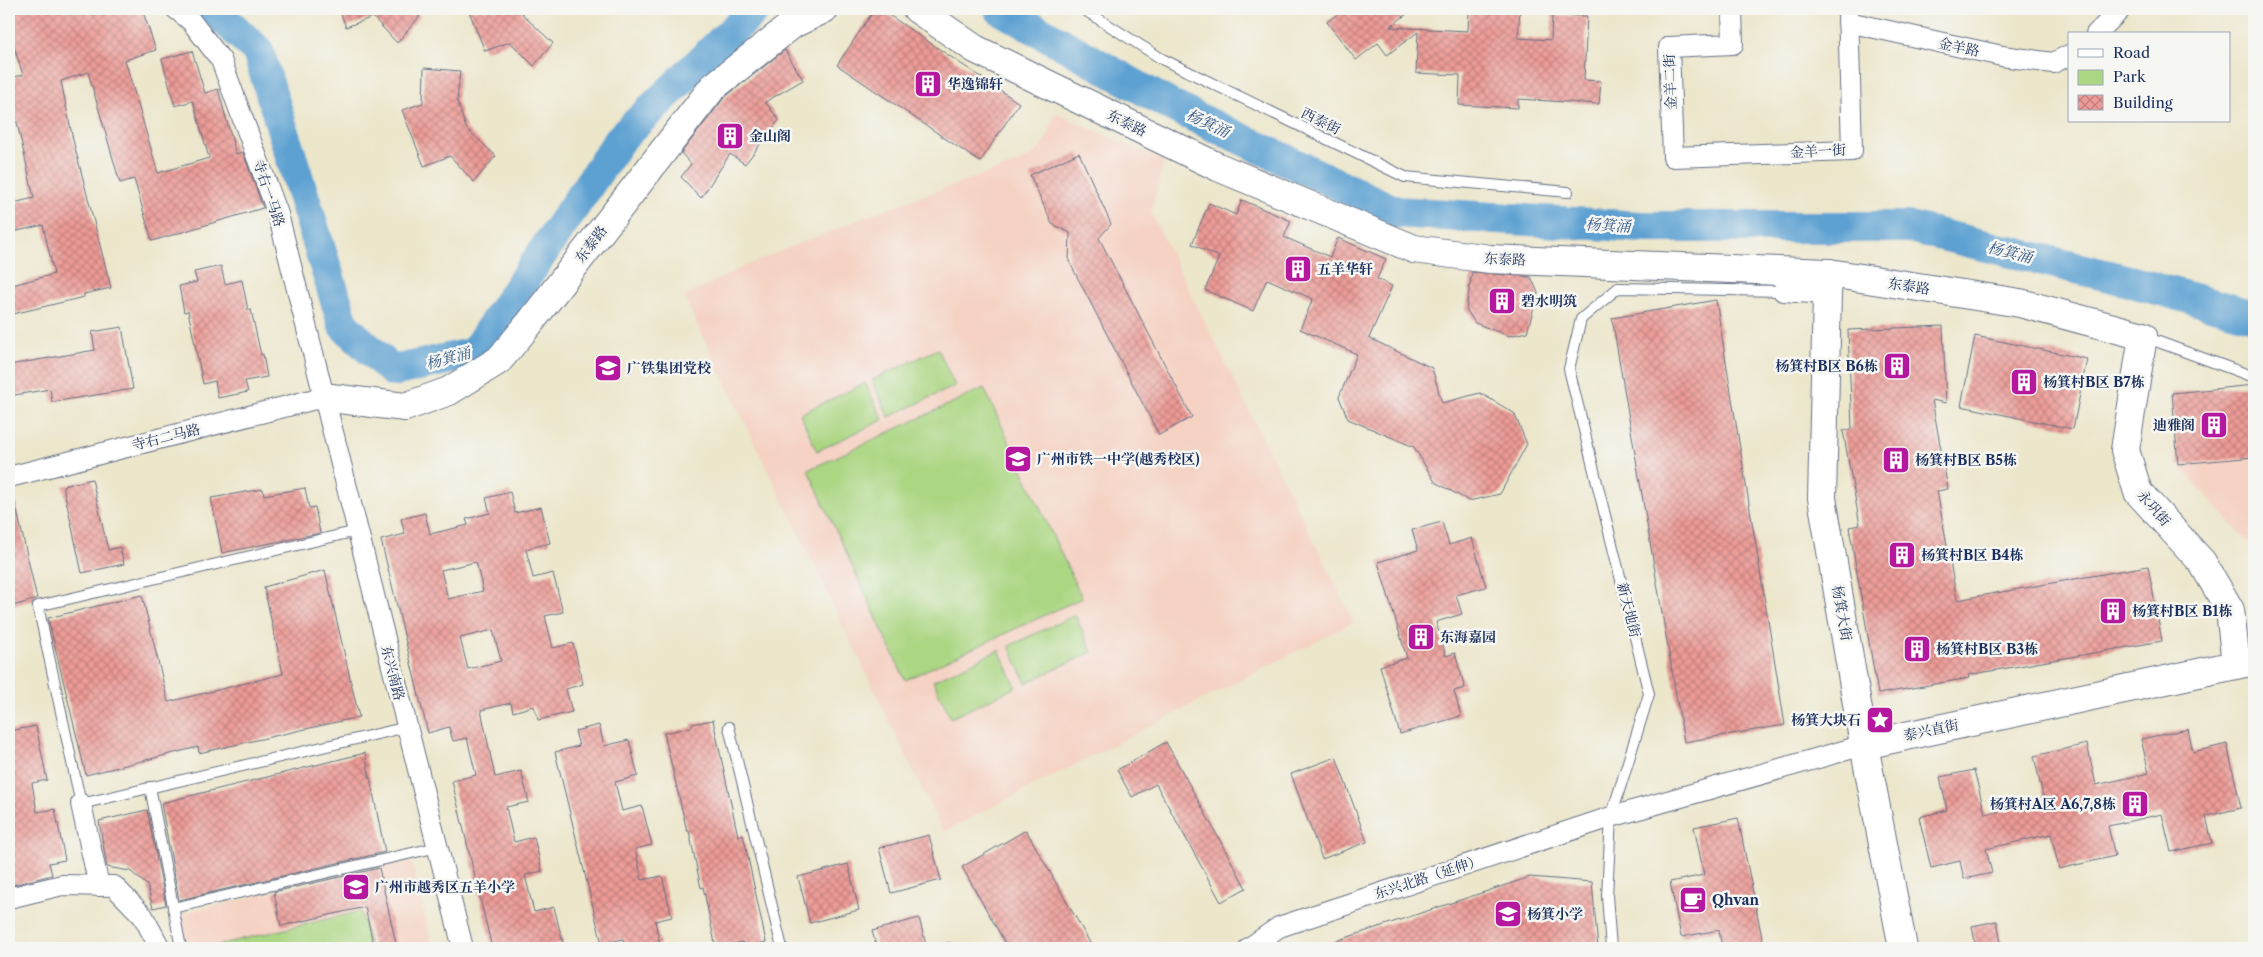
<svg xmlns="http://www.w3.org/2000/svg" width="2263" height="957" viewBox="0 0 2263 957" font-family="'Libre Caslon Text','Noto Serif SC',serif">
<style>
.built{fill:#f5d2c3}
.park{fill:#abd682;stroke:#638270}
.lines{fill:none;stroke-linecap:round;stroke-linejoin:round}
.river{stroke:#5da1d2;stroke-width:32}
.building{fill:url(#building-cross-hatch);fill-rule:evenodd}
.lane-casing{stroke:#646f84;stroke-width:12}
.street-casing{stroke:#646f84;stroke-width:22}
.secondary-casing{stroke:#646f84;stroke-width:30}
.lane{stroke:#fff;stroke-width:10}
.street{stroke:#fff;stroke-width:20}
.secondary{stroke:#fff;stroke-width:28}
.labels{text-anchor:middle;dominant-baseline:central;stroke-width:5;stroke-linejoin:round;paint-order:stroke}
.street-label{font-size:14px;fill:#1b2f5e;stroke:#f6f6f2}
.poi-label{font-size:14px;font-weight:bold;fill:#1b2f5e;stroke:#f6f6f2;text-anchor:start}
.water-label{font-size:15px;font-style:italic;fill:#325787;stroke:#f6f6f2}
</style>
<defs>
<pattern id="building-cross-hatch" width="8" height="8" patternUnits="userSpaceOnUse" patternTransform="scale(1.25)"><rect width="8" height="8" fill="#ed9b96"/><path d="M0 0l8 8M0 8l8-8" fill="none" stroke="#bf7f7e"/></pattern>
</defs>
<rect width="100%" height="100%" fill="#f6f6f2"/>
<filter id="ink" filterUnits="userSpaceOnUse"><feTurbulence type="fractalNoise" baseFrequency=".02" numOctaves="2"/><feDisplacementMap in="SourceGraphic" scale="10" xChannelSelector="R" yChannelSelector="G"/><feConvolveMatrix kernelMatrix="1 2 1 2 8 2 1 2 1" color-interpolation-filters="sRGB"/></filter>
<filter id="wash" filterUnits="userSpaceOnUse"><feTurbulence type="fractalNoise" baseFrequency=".0096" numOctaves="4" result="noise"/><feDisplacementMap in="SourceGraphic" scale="20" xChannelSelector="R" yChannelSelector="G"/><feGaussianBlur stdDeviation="1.12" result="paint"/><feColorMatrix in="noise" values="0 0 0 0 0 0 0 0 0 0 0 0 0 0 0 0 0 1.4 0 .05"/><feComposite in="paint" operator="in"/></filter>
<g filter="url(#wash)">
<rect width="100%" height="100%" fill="#ece6cb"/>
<g class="built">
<polygon points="1054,113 1164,161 1151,213 1354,622 943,832 684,297 747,265 883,210 1025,160 1040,149 1050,132"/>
<polygon points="2254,457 2254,549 2178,464"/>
<polygon points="411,860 433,948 185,948 178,914"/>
</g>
<g class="park">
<polygon points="938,349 955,386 889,417 872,380"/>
<polygon points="865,383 883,420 817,451 800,414"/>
<polygon points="984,388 1082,598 905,680 808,470"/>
<polygon points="1075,615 1092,652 1026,683 1009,646"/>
<polygon points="999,650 1016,687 951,718 933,681"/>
<polygon points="361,911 370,948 205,948"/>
</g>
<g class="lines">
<g class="river">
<polyline points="213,9 258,51 344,326 393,371 474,353 620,139 755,9"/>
<polyline points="1000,9 1174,107 1396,212 1642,227 1909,227 2129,281 2254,316"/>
</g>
</g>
<g id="blocks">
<g class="building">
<polygon points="9,9 122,9 124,13 142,9 156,50 125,60 158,173 209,158 193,101 175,106 162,59 192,51 205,93 218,89 236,154 243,152 263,208 152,241 134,179 120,183 88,72 61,81 73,140 111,288 84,294 84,297 9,315 9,286 54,274 43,225 9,233 9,204 34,198 9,87 9,78 23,75 9,31"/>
<polygon points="339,9 413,9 420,16 397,43 373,17 346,27"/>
<polygon points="468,9 521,9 524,16 553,43 534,66 510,42 485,51"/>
<polygon points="875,9 880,9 1019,103 980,162 837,65"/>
<polygon points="1344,9 1413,9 1390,27 1468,31 1469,9 1520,9 1518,38 1551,40 1552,15 1587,16 1584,80 1601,81 1599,104 1518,99 1518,108 1459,105 1460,75 1416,73 1418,32 1387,55 1378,43 1356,60 1327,22"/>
<polygon points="785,50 803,80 765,102 779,120 745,164 730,154 701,198 681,177 691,164 681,153 724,98"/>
<polygon points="424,68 460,71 457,101 466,128 496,156 474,182 450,156 424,166 402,110 423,103"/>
<polygon points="1079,153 1111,224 1099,238 1192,417 1159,435 1069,261 1070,233 1052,224 1030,175"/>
<polygon points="1242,200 1291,221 1284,237 1330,257 1338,238 1386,259 1377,279 1392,286 1369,338 1432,368 1442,403 1480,393 1514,413 1527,444 1500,494 1469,501 1435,482 1414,447 1348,419 1339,397 1357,354 1300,329 1313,299 1267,279 1253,311 1205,290 1219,257 1192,244 1209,203 1236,215"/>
<polygon points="221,266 225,284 242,280 248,310 251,310 261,355 263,354 267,377 245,381 248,392 218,398 215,381 203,384 188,311 184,312 179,286 197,282 194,272"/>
<polygon points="1472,272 1531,277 1538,293 1527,332 1509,336 1475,323 1466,309"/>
<polygon points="1716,300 1785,725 1684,742 1612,318"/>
<polygon points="1943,326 1946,403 1932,400 1948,489 1937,491 1957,600 2148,566 2162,641 1968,675 1969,678 1878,694 1849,527 1860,525 1843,431 1852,429 1848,330"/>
<polygon points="122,327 133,389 52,402 50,389 9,396 9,365 95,350 92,332"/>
<polygon points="1975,336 2087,359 2073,429 1961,406"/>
<polygon points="2254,385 2254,457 2178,464 2172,393"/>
<polygon points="92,479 108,550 120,547 124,564 82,573 63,486"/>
<polygon points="305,488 309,508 315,507 320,533 222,553 211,498 263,489 264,495"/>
<path d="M 510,492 L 515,513 L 541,507 L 550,543 L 526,549 L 533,578 L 553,573 L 563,612 L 545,616 L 553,648 L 573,643 L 583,684 L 566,689 L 572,712 L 538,720 L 534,706 L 513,712 L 511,703 L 481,710 L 495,777 L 521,771 L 529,802 L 506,807 L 514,842 L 534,837 L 542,871 L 525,875 L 534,912 L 554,907 L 563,943 L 542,948 L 492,948 L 452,781 L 476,775 L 467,738 L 453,741 L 449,727 L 428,733 L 381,540 L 405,534 L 401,519 L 425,513 L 430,534 L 468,525 L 466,519 L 490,513 L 486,498 ZM 476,562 L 483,591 L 448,599 L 441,570 ZM 493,630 L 501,661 L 468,669 L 460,638 Z"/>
<polygon points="15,502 37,599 9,607 9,503"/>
<polygon points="1442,522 1449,545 1472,538 1486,587 1456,595 1462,614 1436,622 1446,656 1455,653 1465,688 1454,691 1461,716 1400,734 1380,666 1407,658 1378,562 1418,550 1412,530"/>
<polygon points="325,570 359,717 199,753 198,747 86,775 48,618 142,595 168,702 283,674 264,587"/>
<polygon points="713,720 738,836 743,834 766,942 743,947 742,942 716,948 703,887 701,888 689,831 687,831 664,733 692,727 692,724"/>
<polygon points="599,725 604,746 629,740 638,776 615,782 622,811 642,806 652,845 635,849 642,880 662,876 672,917 655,921 660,945 646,948 625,948 623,939 602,944 555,752 579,746 575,731"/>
<polygon points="36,726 47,780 32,783 37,812 55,809 65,860 49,863 52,875 9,886 9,731"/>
<polygon points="2188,729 2193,752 2227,744 2241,808 2206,816 2212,843 2171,852 2162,814 2108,826 2115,856 2059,869 2051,834 1986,849 1992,873 1964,879 1960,861 1931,868 1919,817 1947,810 1940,777 1974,770 1985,814 2044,801 2034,756 2087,744 2096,785 2149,773 2141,739"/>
<polygon points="1166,742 1246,888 1221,902 1156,784 1132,797 1117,770"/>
<polygon points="365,753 385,852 179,900 161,803"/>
<polygon points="1336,757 1367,842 1322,859 1291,774"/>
<polygon points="147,810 166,905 153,908 147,885 130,871 107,867 99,821"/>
<polygon points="1738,818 1764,948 1722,948 1719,930 1681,937 1670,882 1704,875 1694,827"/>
<polygon points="1026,830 1093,948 1008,948 962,867"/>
<polygon points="929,835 941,880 891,893 879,848"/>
<polygon points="848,864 859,910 810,923 798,877"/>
<polygon points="379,868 397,948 374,948 365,907 281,926 274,892"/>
<polygon points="1530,877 1592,882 1598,948 1325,948 1324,945"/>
<polygon points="919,918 927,948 877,948 872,931"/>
<polygon points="1997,921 2002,948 1976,948 1972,926"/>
</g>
</g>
</g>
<g filter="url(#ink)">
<use href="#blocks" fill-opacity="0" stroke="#646f84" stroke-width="1"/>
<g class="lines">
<g class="lane-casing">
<g id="lane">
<polyline points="1083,9 1162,59 1405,177 1568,192"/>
<polyline points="2145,337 2254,377"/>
<polyline points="357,531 38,606 81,804 407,727"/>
<polyline points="729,727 782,948"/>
<polyline points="150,787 181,948"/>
<polyline points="173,908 438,847"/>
<polyline points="948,948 949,948"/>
<polyline points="1611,948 1607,896 1611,817 1649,694 1569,369 1581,319 1618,288 1783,291"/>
</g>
</g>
<g class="street-casing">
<g id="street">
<polyline points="176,9 191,21 221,60 278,214 463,948"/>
<polyline points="1732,9 1733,44 1669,47 1673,157 1852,151 1848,9"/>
<polyline points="1848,22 2002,56 2053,63 2069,55"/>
<polyline points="2096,34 2121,9"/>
<polyline points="1783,291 1827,294"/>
<polyline points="9,477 323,397"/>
<polyline points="81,804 99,886"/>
<polyline points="9,898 62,885 114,886 143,916 160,948"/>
<polyline points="1249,948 1279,927 1611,817 1864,745"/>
</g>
</g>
<g class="secondary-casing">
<g id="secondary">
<polyline points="917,9 975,49 1218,167 1414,249 1490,259 1829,273 2020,303 2143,336 2125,450 2138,492 2202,562 2230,610 2236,664"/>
<polyline points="1829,273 1827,294 1822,498 1864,745 1903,948"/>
<polyline points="323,397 405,407 449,391 499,360 529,324 713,87 793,24 824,9"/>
<polyline points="1864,745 2254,661"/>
</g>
</g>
<use href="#lane" class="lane"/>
<use href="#street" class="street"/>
<use href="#secondary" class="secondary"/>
</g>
</g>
<defs>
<g id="building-square" transform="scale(1.4375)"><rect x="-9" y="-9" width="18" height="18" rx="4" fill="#b5179e" stroke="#f6f6f2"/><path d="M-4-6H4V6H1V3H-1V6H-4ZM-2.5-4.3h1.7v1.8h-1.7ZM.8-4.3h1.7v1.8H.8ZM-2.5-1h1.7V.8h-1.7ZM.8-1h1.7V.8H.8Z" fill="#fff"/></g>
<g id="school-square" transform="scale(1.4375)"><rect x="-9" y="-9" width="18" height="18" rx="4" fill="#b5179e" stroke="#f6f6f2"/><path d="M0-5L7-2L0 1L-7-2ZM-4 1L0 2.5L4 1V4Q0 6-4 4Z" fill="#fff"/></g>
<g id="sight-square" transform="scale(1.4375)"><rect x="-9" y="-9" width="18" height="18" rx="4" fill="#b5179e" stroke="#f6f6f2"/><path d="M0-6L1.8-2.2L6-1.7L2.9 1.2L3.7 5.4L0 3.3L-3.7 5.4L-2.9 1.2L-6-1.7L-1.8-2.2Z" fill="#fff"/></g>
<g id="cafe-square" transform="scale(1.4375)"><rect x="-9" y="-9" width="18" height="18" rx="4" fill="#b5179e" stroke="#f6f6f2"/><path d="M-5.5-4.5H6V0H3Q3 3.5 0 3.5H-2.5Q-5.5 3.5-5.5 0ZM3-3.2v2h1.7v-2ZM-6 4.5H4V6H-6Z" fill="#fff"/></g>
</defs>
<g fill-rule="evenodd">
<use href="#building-square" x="928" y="84"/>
<use href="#building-square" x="730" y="136"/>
<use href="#building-square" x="1298" y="269"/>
<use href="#building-square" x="1502" y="301"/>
<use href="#building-square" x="1897" y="366"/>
<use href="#school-square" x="608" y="368"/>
<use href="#building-square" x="2024" y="382"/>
<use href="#building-square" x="2214" y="425"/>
<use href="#school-square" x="1018" y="459"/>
<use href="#building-square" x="1896" y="460"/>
<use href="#building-square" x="1902" y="555"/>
<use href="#building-square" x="2113" y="611"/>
<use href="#building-square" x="1421" y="637"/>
<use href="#building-square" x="1917" y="649"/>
<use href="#sight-square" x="1880" y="720"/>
<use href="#building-square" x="2135" y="804"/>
<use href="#school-square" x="356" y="887"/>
<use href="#cafe-square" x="1693" y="900"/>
<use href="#school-square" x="1508" y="914"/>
</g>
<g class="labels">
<g class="street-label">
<text transform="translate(1959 47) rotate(12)">金羊路</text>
<text transform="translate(1670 82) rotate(-92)">金羊二街</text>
<text transform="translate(1321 121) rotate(26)">西泰街</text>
<text transform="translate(1127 123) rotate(26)">东泰路</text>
<text transform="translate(1818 151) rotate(-3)">金羊一街</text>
<text transform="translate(269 193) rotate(71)">寺右一马路</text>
<text transform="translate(591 244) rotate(-53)">东泰路</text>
<text transform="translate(1505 259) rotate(3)">东泰路</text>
<text transform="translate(1909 286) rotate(9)">东泰路</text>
<text transform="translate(166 437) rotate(-14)">寺右二马路</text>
<text transform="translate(2154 508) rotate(49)">永巩街</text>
<text transform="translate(1629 610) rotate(76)">新天地街</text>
<text transform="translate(1842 613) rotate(80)">杨箕大街</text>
<text transform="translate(393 673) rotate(76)">东兴南路</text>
<text transform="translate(1931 730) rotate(-12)">泰兴直街</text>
<text transform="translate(1428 877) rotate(-18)">东兴北路（延伸）</text>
</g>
<g class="poi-label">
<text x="947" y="84">华逸锦轩</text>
<text x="749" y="136">金山阁</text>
<text x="1317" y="269">五羊华轩</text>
<text x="1521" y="301">碧水明筑</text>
<text x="1878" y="366" text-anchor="end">杨箕村B区 B6栋</text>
<text x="627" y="368">广铁集团党校</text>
<text x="2043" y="382">杨箕村B区 B7栋</text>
<text x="2195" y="425" text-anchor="end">迪雅阁</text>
<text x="1037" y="459">广州市铁一中学(越秀校区)</text>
<text x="1915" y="460">杨箕村B区 B5栋</text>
<text x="1921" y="555">杨箕村B区 B4栋</text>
<text x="2132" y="611">杨箕村B区 B1栋</text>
<text x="1440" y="637">东海嘉园</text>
<text x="1936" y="649">杨箕村B区 B3栋</text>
<text x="1861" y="720" text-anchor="end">杨箕大块石</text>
<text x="2116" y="804" text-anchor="end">杨箕村A区 A6,7,8栋</text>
<text x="375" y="887">广州市越秀区五羊小学</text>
<text x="1712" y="900">Qhvan</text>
<text x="1527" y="914">杨箕小学</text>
</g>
<g class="water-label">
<text transform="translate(1208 123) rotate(25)">杨箕涌</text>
<text transform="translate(1608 225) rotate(3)">杨箕涌</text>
<text transform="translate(2010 252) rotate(14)">杨箕涌</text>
<text transform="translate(448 358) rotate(-15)">杨箕涌</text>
</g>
</g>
<rect width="2263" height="957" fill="none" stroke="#f6f6f2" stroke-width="30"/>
<rect x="2068" y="32" width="162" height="90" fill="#f6f6f2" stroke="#9ea6b7"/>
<rect x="2078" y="49" width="25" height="8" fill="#ffffff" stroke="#9ea6b7"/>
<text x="2113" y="58" font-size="15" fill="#1b2f5e">Road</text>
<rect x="2078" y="70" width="25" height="15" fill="#abd682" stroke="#9ea6b7"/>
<text x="2113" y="82" font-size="15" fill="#1b2f5e">Park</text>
<rect x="2078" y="95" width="25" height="15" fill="url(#building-cross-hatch)" stroke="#9ea6b7"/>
<text x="2113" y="108" font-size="15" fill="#1b2f5e">Building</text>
</svg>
